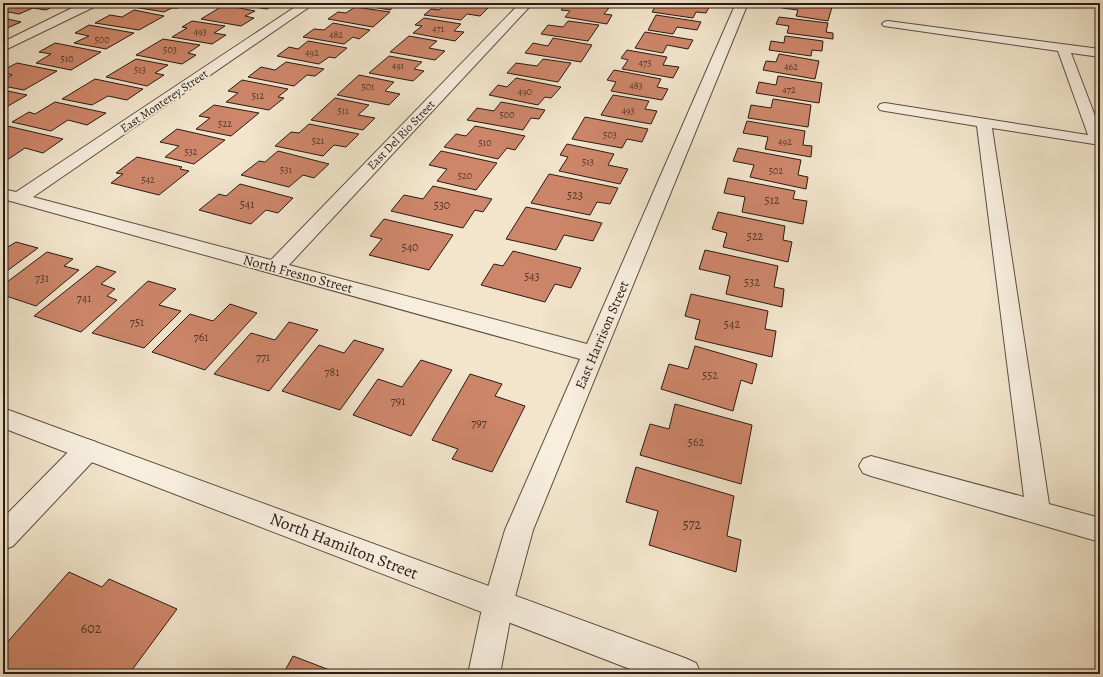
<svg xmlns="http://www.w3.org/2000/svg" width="1103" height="677" viewBox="0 0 1103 677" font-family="Alegreya,serif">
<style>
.building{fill:#cd866a;stroke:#291b14}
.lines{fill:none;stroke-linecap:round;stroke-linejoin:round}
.service-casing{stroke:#5b4e42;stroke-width:2}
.minor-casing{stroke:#5b4e42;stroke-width:2}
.tertiary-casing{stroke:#5b4e42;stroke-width:2}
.service{fill:#f7eede;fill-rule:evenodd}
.minor{fill:#f7eede;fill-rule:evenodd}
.tertiary{fill:#f7eede;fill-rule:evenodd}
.labels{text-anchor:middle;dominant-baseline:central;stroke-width:3.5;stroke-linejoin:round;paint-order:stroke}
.far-number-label{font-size:10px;fill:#52362a}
.far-street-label{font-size:12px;fill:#291b14;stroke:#f7eede}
.number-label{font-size:12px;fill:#52362a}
.street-label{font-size:14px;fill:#291b14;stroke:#f7eede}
.near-number-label{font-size:14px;fill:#52362a}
.near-street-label{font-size:17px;fill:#291b14;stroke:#f7eede}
</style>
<rect width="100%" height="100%" fill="#f2e5cc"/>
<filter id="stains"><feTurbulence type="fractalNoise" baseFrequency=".005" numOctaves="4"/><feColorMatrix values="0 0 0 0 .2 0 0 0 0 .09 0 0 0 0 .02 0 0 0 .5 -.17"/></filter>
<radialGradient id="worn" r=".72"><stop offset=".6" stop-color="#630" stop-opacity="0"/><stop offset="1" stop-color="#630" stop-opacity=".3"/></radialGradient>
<g class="building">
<polygon points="5,3 60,3 46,10 33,8 19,14 3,11 3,4"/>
<polygon points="133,3 187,3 178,8 172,8 164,12 127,6"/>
<polygon points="228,3 277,3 267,9"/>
<polygon points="350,3 398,3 390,10"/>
<polygon points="447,3 452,3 488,8 480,16 467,14 461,20 424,15 431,9 439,10"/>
<polygon points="567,3 609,8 604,14 612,15 607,24 565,17 570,11 561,10"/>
<polygon points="589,3 621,3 618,7"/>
<polygon points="664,3 692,3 710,5 706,13 696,12 693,18 652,12 657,4 663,5"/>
<polygon points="784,3 803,3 832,7 828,21 796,16 798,10 782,8"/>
<polygon points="224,5 255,11 245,16 254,18 241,26 201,19"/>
<polygon points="355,7 390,12 373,27 328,19 338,12 346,13"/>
<polygon points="134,10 164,16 139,30 95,23 110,15 122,17"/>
<polygon points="656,15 701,22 697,30 677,27 673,34 648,30"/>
<polygon points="779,17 828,23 826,32 833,33 833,39 787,33 789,26 776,24"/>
<polygon points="3,18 21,22 5,29 3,29"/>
<polygon points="424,18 461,24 454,31 464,32 455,41 413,33 422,26 415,25"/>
<polygon points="192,21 225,26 214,33 226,35 212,44 172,37 187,28 182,27"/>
<polygon points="568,21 599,25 588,41 541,34 548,25 563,27"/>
<polygon points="333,23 370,30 359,39 353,37 344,44 303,37 314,29 324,30"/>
<polygon points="89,25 134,33 106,49 74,43 89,36 75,33"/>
<polygon points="645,32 693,40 688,49 667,45 663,53 635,48"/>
<polygon points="409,36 437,41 429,48 445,51 435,60 390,52"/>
<polygon points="785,36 823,41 822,51 812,50 811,56 769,50 771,41 784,43"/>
<polygon points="553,38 592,45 581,62 525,53 533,43 548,46"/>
<polygon points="163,39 200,45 188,53 196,55 182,64 136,55"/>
<polygon points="308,41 347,48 335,58 329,57 319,64 277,56 289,47 298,49"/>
<polygon points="55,43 101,52 71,70 36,63 51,54 39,52"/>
<polygon points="627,50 667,57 663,65 679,67 673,78 622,69 628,60 621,58"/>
<polygon points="779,54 819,61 815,79 763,70 766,61 776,62"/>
<polygon points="389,56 422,62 414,69 424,71 413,81 369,73"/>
<polygon points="136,59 168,65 155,73 164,75 147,86 106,77"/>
<polygon points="543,59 571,63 558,82 507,73 516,63 537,66"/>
<polygon points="286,62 324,69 315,76 307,75 294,86 248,77 261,67 275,70"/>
<polygon points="17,63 57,71 24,90 3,86 3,80 12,75 3,73 3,70"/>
<polygon points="614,70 661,79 657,87 668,89 662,100 611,91 616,82 607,80"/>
<polygon points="359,75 394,82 385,91 400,94 389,105 337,95"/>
<polygon points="778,76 822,83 819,103 756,93 759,82 776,85"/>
<polygon points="516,78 561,87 551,98 545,97 538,105 489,95 498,85 507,87"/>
<polygon points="95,79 143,89 127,100 108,96 92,105 62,99"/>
<polygon points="242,80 288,89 278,97 284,98 269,110 226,102 238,93 228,91"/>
<polygon points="3,90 27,95 3,109"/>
<polygon points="613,95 649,101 645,109 657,111 651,124 601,115"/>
<polygon points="335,98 369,105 358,115 375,118 363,130 311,120"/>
<polygon points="773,99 811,105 808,127 748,118 751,105 771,108"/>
<polygon points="55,102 106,113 87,125 68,120 51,131 12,122 29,112 35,114"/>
<polygon points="501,102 545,110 539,119 531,118 523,130 467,120 477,108 494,111"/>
<polygon points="214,105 259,113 231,136 196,129 210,118 199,116"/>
<polygon points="585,117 648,129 642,142 627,139 622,148 572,139"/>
<polygon points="747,121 805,131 803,145 812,146 811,157 765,149 768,137 743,133"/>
<polygon points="309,124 359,134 346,147 334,145 323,156 275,146 291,132 299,133"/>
<polygon points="3,125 63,139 43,153 25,148 7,160 3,159"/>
<polygon points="475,126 525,136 515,150 507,148 498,159 444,147 456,134 466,136"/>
<polygon points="177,129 225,140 194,164 165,157 179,146 160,142"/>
<polygon points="567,144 614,154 608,165 628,169 620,184 559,171 568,157 560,155"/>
<polygon points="738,148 801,160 798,175 808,177 806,189 750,177 754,165 733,161"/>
<polygon points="278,151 329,164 314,178 303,175 289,187 241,175 259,161 265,162"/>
<polygon points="441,151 497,163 476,190 437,181 447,169 429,165"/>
<polygon points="137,157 182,167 180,169 189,171 159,195 111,183 123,174 116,173"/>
<polygon points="549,174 618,188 610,204 597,202 590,215 531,203"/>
<polygon points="728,178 795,191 793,199 807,201 803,224 742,212 745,197 724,193"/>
<polygon points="240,184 293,198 278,213 266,210 251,224 199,210 219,194 226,196"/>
<polygon points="433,186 492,199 483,212 475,210 463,228 391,211 404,195 423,199"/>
<polygon points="526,207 602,223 593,241 564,235 556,250 506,239"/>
<polygon points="718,212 785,226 783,240 792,242 788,262 723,247 727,233 712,229"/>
<polygon points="384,219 453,235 429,270 369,255 382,239 370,236"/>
<polygon points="16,242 38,248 3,274 3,250"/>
<polygon points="705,250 778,266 774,287 784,289 782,307 726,294 730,276 699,269"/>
<polygon points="513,251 581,268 571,288 555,284 545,302 481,285 494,264 503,266"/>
<polygon points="47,252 73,259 64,266 79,270 36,306 3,295 3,285"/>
<polygon points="97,266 116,272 101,284 115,289 107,296 117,300 81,332 34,316"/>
<polygon points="148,281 176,289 159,305 181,311 144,348 92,333"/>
<polygon points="691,294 768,311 765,329 776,331 772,357 695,339 700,320 685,316"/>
<polygon points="230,304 257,313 205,370 152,352 190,314 213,321"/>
<polygon points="289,322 318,330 269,391 214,374 251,333 275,340"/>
<polygon points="354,340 384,349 340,410 282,391 319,345 344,353"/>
<polygon points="695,346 757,364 752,384 741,380 733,411 661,389 669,364 688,369"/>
<polygon points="421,360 452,370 411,436 353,415 378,379 402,387"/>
<polygon points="470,374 502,384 495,396 525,406 492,472 452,459 458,449 432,440"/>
<polygon points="675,404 752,425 741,484 640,455 650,424 669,429"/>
<polygon points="636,467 734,496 727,536 741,540 736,572 649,545 658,511 626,502"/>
<polygon points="69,572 102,587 109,579 177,609 129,674 3,674 3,647"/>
<polygon points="293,656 340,674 283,674"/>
</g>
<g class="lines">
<g class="service-casing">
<polygon id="service" points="888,21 1100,49 1100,57 1071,53 1100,129 1100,145 992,128 1049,504 1100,518 1100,542 871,476 863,473 859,466 863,459 871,456 1024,497 977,126 885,111 880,110 878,107 880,104 885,103 1088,135 1058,51 884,26 882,24 884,22"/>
</g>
<g class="minor-casing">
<g id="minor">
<polygon points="82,3 98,3 96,6 3,51 3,42"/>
<polygon points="301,3 315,3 33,197 271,260 520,3 533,3 289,265 587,344 736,3 748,3 533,530 513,604 500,674 468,674 483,604 505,530 580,359 3,199 3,189 16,192"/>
<polygon points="87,439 96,442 100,450 96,458 13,546 3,550 3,518 78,442"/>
</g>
</g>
<g class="tertiary-casing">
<polygon id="tertiary" points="3,408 685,658 696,663 701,674 643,674 3,428"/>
</g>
<use href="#service" class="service"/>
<use href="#minor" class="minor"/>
<use href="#tertiary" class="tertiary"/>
</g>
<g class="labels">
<g class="far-number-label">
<text x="438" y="28">471</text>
<text x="200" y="31">493</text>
<text x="336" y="34">482</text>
<text x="102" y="39">500</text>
<text x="170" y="49">503</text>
<text x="312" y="52">492</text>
<text x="67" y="58">510</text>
<text x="645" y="62">473</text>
<text x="398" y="65">491</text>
<text x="791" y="66">462</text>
<text x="140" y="69">513</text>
<text x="636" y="85">483</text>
<text x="368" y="86">501</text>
<text x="789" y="89">472</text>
<text x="525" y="91">490</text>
<text x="258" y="95">512</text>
<text x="343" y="110">511</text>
<text x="628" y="110">493</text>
<text x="507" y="114">500</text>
<text x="225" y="123">522</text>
<text x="610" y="134">503</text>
<text x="318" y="140">521</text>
<text x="785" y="141">492</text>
<text x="485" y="142">510</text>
<text x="191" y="151">532</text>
<text x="588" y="161">513</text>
<text x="286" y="169">531</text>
<text x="776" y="170">502</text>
<text x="465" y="175">520</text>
<text x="148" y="179">542</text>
</g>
<g class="far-street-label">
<text transform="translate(164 101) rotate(-34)">East Monterey Street</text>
<text transform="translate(401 135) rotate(-46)">East Del Rio Street</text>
</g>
<g class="number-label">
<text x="575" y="195">523</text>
<text x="772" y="200">512</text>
<text x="247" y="204">541</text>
<text x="442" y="205">530</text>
<text x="755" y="236">522</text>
<text x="410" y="247">540</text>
<text x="532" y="276">543</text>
<text x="42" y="278">731</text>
<text x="752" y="282">532</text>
<text x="84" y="298">741</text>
<text x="137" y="322">751</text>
<text x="732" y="324">542</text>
<text x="201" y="337">761</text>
<text x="263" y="357">771</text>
<text x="332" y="372">781</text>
<text x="710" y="375">552</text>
<text x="398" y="401">791</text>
<text x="479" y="423">797</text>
<text x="696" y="442">562</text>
</g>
<g class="street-label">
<text transform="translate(298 274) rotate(15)">North Fresno Street</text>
<text transform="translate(602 335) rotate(-67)">East Harrison Street</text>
</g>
<g class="near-number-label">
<text x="692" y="524">572</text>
<text x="91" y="628">602</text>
</g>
<g class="near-street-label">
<text transform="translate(344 546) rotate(21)">North Hamilton Street</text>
</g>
</g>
<rect width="1103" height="677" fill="none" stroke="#f2e5cc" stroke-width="16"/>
<rect x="4" y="4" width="1095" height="669" fill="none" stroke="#291b14" stroke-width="2"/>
<rect x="8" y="8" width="1087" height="661" fill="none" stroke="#291b14"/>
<rect width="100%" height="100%" filter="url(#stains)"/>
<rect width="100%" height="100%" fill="url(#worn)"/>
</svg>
